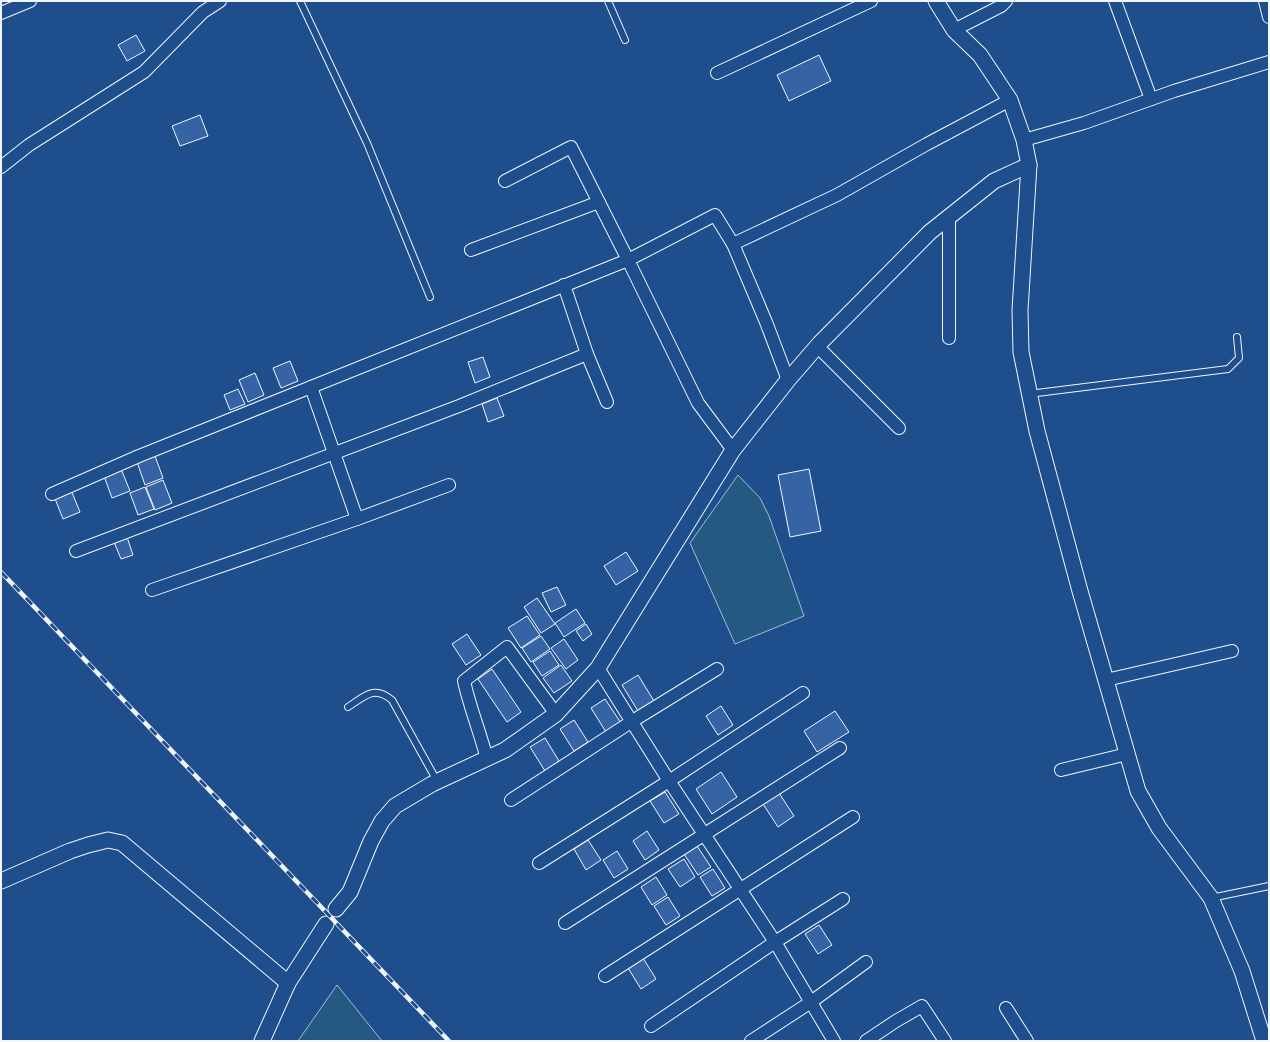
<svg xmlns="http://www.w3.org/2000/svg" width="1270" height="1042" viewBox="0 0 1270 1042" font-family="Manrope,sans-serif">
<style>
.green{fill:#245a82;stroke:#a8bbd7}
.building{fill:#3563a3;stroke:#f2f6ff}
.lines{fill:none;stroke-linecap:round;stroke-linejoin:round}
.service-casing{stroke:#f2f6ff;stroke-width:8}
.minor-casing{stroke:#f2f6ff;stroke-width:14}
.tertiary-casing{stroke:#f2f6ff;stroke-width:17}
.service{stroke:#1f4e8c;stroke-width:6}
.minor{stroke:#1f4e8c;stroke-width:12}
.tertiary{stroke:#1f4e8c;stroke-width:15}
.rail-casing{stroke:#f2f6ff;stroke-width:4.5}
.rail{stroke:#1f4e8c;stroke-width:3;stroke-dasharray:9;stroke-linecap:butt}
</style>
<rect width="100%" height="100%" fill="#1f4e8c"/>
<g class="green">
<polygon points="738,475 760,498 769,516 804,616 735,644 690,543"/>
<polygon points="337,985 382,1041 298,1041"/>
</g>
<g class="building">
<polygon points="136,35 145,51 127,61 118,45"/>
<polygon points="819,55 831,81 789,101 777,75"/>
<polygon points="200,115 208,136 180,146 172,126"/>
<polygon points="483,357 490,377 475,383 468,362"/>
<polygon points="290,361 298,381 281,388 273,368"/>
<polygon points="255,373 264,395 248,402 239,380"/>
<polygon points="238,389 245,404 230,410 224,395"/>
<polygon points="497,398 504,416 488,422 482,404"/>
<polygon points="155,456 163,478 145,485 137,462"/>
<polygon points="121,469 130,491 112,498 104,476"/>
<polygon points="809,469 821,531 790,537 778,475"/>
<polygon points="163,480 172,503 155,510 146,487"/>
<polygon points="145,487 154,509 138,515 130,493"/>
<polygon points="71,490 80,512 63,519 54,496"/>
<polygon points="127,537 133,555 121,559 114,542"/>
<polygon points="626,552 638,571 616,585 604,566"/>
<polygon points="557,587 566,605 551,612 542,593"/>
<polygon points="537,598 555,624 541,633 524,607"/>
<polygon points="576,609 585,623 564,637 555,623"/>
<polygon points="527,616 540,635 521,648 508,628"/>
<polygon points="586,624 592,634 583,641 576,631"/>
<polygon points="467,634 481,655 466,665 452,644"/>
<polygon points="541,636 550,649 531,662 522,648"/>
<polygon points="564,639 578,660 566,669 551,648"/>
<polygon points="550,651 559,665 542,676 533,662"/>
<polygon points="561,665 572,681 554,693 543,678"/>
<polygon points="492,669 521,712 507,722 478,679"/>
<polygon points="638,675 654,701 638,711 622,685"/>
<polygon points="605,699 621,723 606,732 591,708"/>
<polygon points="721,706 733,725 718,735 706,716"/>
<polygon points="835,711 849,732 817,752 804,731"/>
<polygon points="574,720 588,742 574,751 560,729"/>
<polygon points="545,738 559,761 545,771 530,747"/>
<polygon points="721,772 737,797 712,814 696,789"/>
<polygon points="665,792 679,814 664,823 650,801"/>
<polygon points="779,793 794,816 778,827 763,804"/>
<polygon points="647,831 659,850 645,860 633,841"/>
<polygon points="588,840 601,860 586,870 574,849"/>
<polygon points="697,846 711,867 698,875 684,854"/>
<polygon points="617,851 628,869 614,878 603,860"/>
<polygon points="684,859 695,877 680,887 668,869"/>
<polygon points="713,869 725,888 712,896 700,877"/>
<polygon points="656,877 667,895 652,905 641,887"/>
<polygon points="668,897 680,916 666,925 654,906"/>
<polygon points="819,925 832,945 818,954 805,934"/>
<polygon points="643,958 656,979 641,989 628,968"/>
</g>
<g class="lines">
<g class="service-casing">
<g id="service">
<polyline points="300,1 367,143 430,297"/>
<polyline points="608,1 625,40"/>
<polyline points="1029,394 1228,369 1239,358 1237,337"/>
<path d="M 348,707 C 365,696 374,685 392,700 L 437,781"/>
<polyline points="1211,898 1269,886"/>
</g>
</g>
<g class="minor-casing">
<g id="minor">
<polyline points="1115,1 1151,99"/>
<polyline points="1265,1 1269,17"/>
<polyline points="1,13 30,1"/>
<polyline points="954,30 1001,6 1006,1"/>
<polyline points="717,73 871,1"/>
<polyline points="1024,140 1084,123 1174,91 1269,62"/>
<polyline points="1,167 29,145 144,72 203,12 220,1"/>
<polyline points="949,217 949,338"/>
<polyline points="733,244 766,322 788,380"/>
<polyline points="471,250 599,202"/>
<polyline points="564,285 587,354 607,402"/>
<polyline points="818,347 899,428"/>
<polyline points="733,450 698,403 628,260 715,215 733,244 837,195 927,144 1010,100"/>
<polyline points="52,494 139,456 628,260 571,147 505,181"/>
<polyline points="357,519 449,485"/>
<polyline points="76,551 459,406 587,354"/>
<polyline points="152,590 357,519 311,387"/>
<polyline points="598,668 669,781 775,942 834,1041"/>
<polyline points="1106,680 1232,651"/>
<path d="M 487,759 C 480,732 470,708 464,681 L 507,647 L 556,714"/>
<polyline points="1061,770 1127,754"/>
<polyline points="511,800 631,722 717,669"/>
<polyline points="539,863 669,781 803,693"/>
<polyline points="565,923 840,748"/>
<polyline points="605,976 853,817"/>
<polyline points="1006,1008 1027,1041"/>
<polyline points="651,1026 775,942 843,899"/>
<polyline points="751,1041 811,1002 866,962"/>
<polyline points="866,1041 896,1021 922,1006 945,1041"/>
</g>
</g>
<g class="tertiary-casing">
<g id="tertiary">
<polyline points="936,1 954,30 980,55 1010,100 1024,140 1029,165 1020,310 1021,352 1037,431 1080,591 1138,791 1159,828 1211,898 1242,971 1264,1041"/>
<polyline points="1,881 70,851 88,845 108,840 122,843 288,983"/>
<polyline points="336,909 350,892 371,841 382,821 395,806 432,784 505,750 556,714 598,668 733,450 788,380 820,343 930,232 994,181 1029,165"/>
<polyline points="262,1041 288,983 326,924"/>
</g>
</g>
<use href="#service" class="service"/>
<use href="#minor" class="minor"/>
<use href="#tertiary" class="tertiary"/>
<g class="rail-casing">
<polyline id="rail" points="1,572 449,1041"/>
</g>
<use href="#rail" class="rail"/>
</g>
<rect width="1270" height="1042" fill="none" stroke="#f2f6ff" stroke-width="4"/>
</svg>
